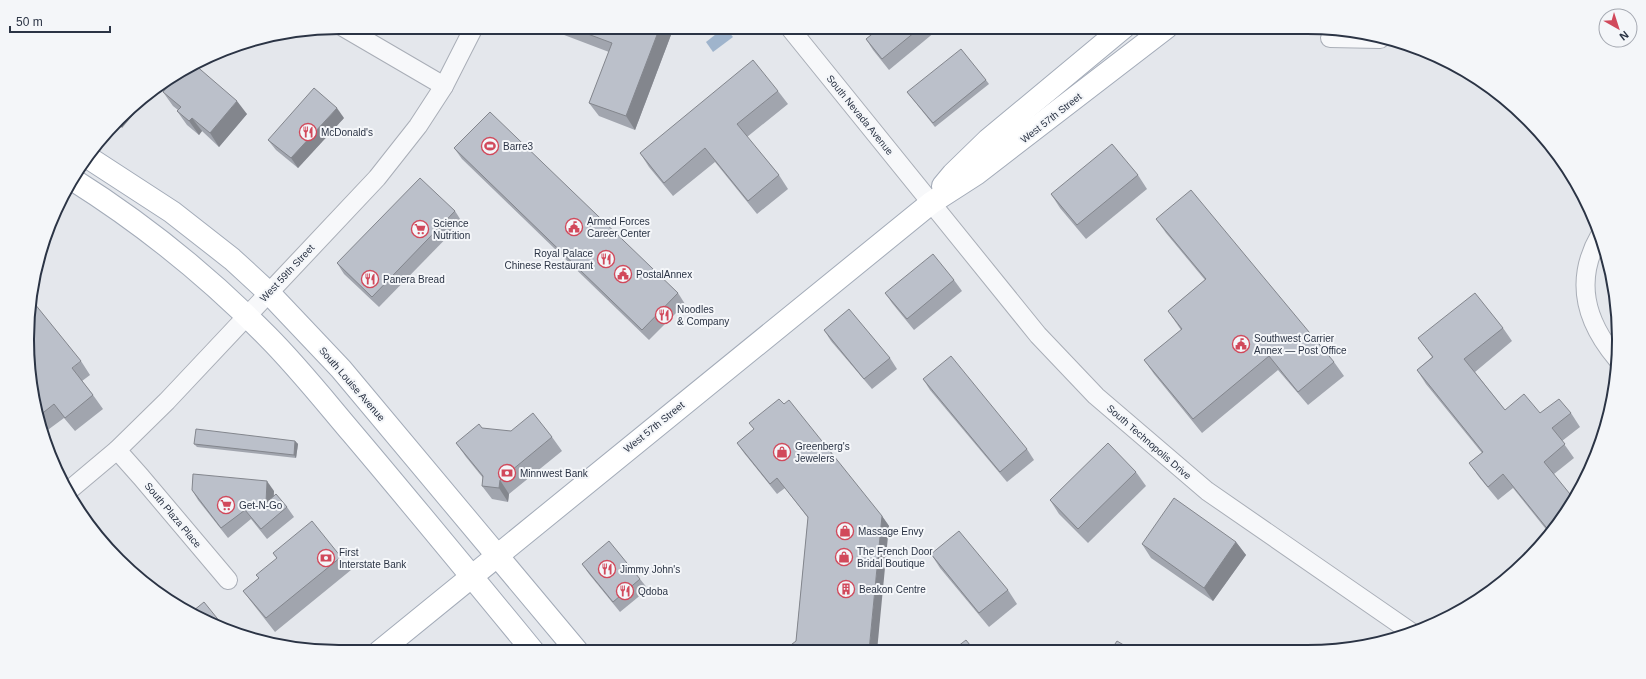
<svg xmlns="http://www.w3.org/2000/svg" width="1646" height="679" viewBox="0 0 1646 679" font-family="Arial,sans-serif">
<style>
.water{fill:#9fb4cc}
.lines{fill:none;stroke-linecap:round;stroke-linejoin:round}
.minor-casing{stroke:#a9aeb7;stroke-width:20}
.major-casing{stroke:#a3abb8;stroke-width:24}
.minor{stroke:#f7f8fa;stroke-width:18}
.major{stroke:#fff;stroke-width:22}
.wall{fill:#a1a5ae}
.shaded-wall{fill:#83868d}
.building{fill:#bbc0ca;stroke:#83868d}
.labels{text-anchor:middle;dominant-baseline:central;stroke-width:4;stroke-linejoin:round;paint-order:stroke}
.street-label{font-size:10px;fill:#2b3445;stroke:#f4f6f9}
.poi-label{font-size:10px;fill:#2b3445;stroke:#f4f6f9;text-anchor:start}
.rim{fill:none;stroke:#2b3445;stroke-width:2}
</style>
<rect width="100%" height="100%" fill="#e4e7ec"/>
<polygon class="water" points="725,27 733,37 713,52 706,42"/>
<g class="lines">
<g class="minor-casing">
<g id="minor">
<polyline points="343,27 444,86"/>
<polyline points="789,27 1038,335 1096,396 1207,491 1411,632"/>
<polyline points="1330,38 1380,39"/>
<path d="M 1600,235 C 1574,280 1585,321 1617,359"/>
<polyline points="117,450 141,477 228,580"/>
<polyline points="67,492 117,450 167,401 377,178 418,126 444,86 474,27"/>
</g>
</g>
<g class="major-casing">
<g id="major">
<polyline points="89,158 172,212 232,259 269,293 341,369 577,651"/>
<path d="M 72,179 C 142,223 209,277 267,336 C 297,366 324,400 352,433 C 413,505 473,578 533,651"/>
<polyline points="943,186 953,174 988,140 1124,27"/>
<polyline points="379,652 931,203 976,174 1167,27"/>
</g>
</g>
<use href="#minor" class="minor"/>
<use href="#major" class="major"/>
</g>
<g class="wall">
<polygon points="549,27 674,27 635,130 599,116 589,103 609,52 551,30"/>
<polygon points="881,27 941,27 889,70 873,50 866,39"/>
<polygon points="986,80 989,84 935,127 907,92"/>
<polygon points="778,91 788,104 747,137 779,175 788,189 757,214 715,162 673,196 649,167 640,153"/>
<polygon points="163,92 247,114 219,147 202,131 199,135 187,125 177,111 178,110 173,106"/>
<polygon points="344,118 298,168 276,150 268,140"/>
<polygon points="454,148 678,293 685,304 649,340 462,159"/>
<polygon points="1138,175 1147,189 1086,239 1060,208 1051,194"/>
<polygon points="455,211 462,222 379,307 344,274 337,263"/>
<polygon points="1156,219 1334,362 1344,376 1308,405 1278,370 1202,433 1154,374 1144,360 1181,330 1168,311 1205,280 1166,233"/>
<polygon points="954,280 962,291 914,330 892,303 885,293"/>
<polygon points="1503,328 1512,341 1475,372 1505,410 1540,413 1571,413 1580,427 1562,441 1574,458 1554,474 1566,513 1549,533 1513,488 1498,500 1479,477 1469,463 1482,453 1426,384 1417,370 1432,357 1418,338"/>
<polygon points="824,330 890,358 897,369 872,389 831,341"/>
<polygon points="81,361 90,375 82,381 93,395 103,409 75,431 64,418 45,432 33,400"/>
<polygon points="923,379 1027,449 1034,460 1007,482 930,390"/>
<polygon points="749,423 882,516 889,526 796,641 808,518 785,488 777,494 744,453 737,443 754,429"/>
<polygon points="482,428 552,437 562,451 509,494 508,502 492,499 482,486 483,478 466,457 456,443"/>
<polygon points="295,441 298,444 296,458 197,447 194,444"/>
<polygon points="1136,472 1146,486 1088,543 1059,514 1050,500"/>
<polygon points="192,490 274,491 274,496 287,507 294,517 267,539 251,519 228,538 198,500"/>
<polygon points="1236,542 1246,555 1213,601 1151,558 1142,544"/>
<polygon points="273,553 341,557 351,570 275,632 253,604 243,591 259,578 277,559"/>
<polygon points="931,554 1008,590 1017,604 989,627 940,568"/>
<polygon points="582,564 640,579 648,589 620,612 589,574"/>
</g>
<g class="shaded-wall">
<polygon points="660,27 674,27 635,130 626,116"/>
<polygon points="156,88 122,128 118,123 134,104"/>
<polygon points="237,101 247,114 219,147 210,133"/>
<polygon points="337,108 344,118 298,168 291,158"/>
<polygon points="192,118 202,131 199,135 189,121"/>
<polygon points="295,441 298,444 296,458 294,455"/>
<polygon points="500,480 509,494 508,502 499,488"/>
<polygon points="267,481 274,491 272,512 266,503"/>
<polygon points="882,516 889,526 877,651 869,651"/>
<polygon points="1236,542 1246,555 1213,601 1204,588"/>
</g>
<g class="building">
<polygon points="569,27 660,27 626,116 589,103 612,43"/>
<polygon points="881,27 921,27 882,59 866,39"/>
<polygon points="961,49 986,80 933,123 907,92"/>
<polygon points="753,60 778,91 737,124 779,175 748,201 705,148 664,183 640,153"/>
<polygon points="194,64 237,101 210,133 192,118 189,121 177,111 181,107 163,92 182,70"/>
<polygon points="314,88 337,108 291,158 268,140"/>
<polygon points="490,112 678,293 642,330 454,148"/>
<polygon points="1112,144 1138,175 1077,225 1051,194"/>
<polygon points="420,178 455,211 372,297 337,263"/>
<polygon points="1191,190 1334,362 1298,392 1269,356 1193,419 1144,360 1182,329 1168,311 1206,279 1156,219"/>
<polygon points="933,254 954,280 907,319 885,293"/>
<polygon points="1475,293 1503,328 1464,359 1505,410 1524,394 1540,413 1559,399 1571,413 1552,428 1565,444 1544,462 1574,499 1566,513 1550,532 1503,474 1488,487 1469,463 1483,452 1417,370 1433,357 1418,338"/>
<polygon points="30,298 81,361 72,368 93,395 65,418 54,404 39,416 33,400 30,299"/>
<polygon points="849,309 890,358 864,379 824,330"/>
<polygon points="951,356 1027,449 1000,472 923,379"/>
<polygon points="779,399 784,404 789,400 882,516 869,651 783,651 796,641 808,517 777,478 770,484 737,443 754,429 749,423"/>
<polygon points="533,413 552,437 500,480 499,488 482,486 483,476 456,443 479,424 482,428 511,431"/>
<polygon points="196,429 295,441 294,455 194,444"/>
<polygon points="1108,443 1136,472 1078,529 1050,500"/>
<polygon points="193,474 267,481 266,503 276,494 287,507 261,529 245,510 221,528 192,490"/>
<polygon points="1174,498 1236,542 1204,588 1142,544"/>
<polygon points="312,521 341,557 266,618 243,591 259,578 256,575 277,558 273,553"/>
<polygon points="959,531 1008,590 979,613 931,554"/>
<polygon points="609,541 640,579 613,602 582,564"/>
<polygon points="204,602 225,628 193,611"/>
<polygon points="966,640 974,650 953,650"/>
<polygon points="1117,641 1132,650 1111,650"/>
</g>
<defs>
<g id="restaurant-ring" transform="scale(0.9)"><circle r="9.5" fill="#f4f6f9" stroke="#d1495b" stroke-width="1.5"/><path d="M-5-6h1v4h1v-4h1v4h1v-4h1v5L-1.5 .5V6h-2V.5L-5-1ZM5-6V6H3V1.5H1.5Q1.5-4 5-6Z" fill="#d1495b"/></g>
<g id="stadium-ring" transform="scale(0.9)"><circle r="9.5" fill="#f4f6f9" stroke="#d1495b" stroke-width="1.5"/><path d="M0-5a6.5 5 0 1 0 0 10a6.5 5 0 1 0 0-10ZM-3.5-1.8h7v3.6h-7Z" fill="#d1495b"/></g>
<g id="civic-ring" transform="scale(0.9)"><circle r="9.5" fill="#f4f6f9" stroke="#d1495b" stroke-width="1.5"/><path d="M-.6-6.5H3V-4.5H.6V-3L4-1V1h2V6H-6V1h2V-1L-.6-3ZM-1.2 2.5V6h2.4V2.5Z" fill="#d1495b"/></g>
<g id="supermarket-ring" transform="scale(0.9)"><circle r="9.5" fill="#f4f6f9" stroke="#d1495b" stroke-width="1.5"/><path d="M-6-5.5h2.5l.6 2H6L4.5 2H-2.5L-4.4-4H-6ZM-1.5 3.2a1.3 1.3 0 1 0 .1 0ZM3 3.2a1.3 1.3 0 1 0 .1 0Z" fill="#d1495b"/></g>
<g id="shop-ring" transform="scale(0.9)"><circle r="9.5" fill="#f4f6f9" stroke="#d1495b" stroke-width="1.5"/><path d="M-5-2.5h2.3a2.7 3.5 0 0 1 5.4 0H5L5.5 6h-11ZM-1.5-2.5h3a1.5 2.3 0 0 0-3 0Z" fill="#d1495b"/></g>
<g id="bank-ring" transform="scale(0.9)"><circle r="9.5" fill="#f4f6f9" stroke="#d1495b" stroke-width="1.5"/><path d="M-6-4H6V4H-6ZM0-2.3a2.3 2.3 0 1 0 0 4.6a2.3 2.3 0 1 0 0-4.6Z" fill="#d1495b"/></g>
<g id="building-ring" transform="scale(0.9)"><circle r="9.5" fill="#f4f6f9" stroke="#d1495b" stroke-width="1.5"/><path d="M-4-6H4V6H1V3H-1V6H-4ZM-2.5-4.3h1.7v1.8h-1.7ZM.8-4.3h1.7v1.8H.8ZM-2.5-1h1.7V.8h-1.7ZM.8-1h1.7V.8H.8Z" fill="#d1495b"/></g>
</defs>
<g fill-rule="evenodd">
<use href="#restaurant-ring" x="308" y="132"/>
<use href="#stadium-ring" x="490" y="146"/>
<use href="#civic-ring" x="574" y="227"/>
<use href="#supermarket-ring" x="420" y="229"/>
<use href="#restaurant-ring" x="606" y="259"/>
<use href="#civic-ring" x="623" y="274"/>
<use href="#restaurant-ring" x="370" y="279"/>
<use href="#restaurant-ring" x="664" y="315"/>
<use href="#civic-ring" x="1241" y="344"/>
<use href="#shop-ring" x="782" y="452"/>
<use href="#bank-ring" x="507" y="473"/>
<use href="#supermarket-ring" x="226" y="505"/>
<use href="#shop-ring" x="845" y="531"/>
<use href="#shop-ring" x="844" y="557"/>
<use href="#bank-ring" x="326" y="558"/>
<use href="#restaurant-ring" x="607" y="569"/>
<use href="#building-ring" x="846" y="589"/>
<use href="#restaurant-ring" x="625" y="591"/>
</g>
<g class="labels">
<g class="street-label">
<text transform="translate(860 115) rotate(51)">South Nevada Avenue</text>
<text transform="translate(1051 118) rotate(-38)">West 57th Street</text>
<text transform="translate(287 273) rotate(-47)">West 59th Street</text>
<text transform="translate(352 384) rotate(49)">South Louise Avenue</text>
<text transform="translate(654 427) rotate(-39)">West 57th Street</text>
<text transform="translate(1149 442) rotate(41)">South Technopolis Drive</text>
<text transform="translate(173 515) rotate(50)">South Plaza Place</text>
</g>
<g class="poi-label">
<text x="321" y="132">McDonald's</text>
<text x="503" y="146">Barre3</text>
<text x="587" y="221">Armed Forces<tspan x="587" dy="12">Career Center</tspan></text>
<text x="433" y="223">Science<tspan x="433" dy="12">Nutrition</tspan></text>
<text x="593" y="253" text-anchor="end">Royal Palace<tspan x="593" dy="12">Chinese Restaurant</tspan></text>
<text x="636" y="274">PostalAnnex</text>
<text x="383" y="279">Panera Bread</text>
<text x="677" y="309">Noodles<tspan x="677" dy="12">&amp; Company</tspan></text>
<text x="1254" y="338">Southwest Carrier<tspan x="1254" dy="12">Annex — Post Office</tspan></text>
<text x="795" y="446">Greenberg's<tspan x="795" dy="12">Jewelers</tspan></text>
<text x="520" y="473">Minnwest Bank</text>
<text x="239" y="505">Get-N-Go</text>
<text x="858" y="531">Massage Envy</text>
<text x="857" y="551">The French Door<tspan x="857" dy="12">Bridal Boutique</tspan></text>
<text x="339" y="552">First<tspan x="339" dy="12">Interstate Bank</tspan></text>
<text x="620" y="569">Jimmy John's</text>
<text x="859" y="589">Beakon Centre</text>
<text x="638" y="591">Qdoba</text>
</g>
</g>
<path d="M0 0H1646V679H0ZM339 34H1307A305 305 0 0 1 1612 339V340A305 305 0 0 1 1307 645H339A305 305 0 0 1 34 340V339A305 305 0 0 1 339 34Z" fill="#f4f6f9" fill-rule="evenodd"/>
<path class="rim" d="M339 34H1307A305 305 0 0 1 1612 339V340A305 305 0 0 1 1307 645H339A305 305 0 0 1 34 340V339A305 305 0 0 1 339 34Z"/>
<g transform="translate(1618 28) rotate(141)"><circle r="19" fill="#f4f6f9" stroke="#a4a8b1"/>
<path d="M0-3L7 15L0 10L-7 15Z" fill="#d1495b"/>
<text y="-6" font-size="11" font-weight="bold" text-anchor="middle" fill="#2b3445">N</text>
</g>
<path d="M10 26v6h100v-6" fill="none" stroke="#2b3445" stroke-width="2"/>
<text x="16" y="26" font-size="12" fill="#2b3445" stroke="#f4f6f9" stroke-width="3" paint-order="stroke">50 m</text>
</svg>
